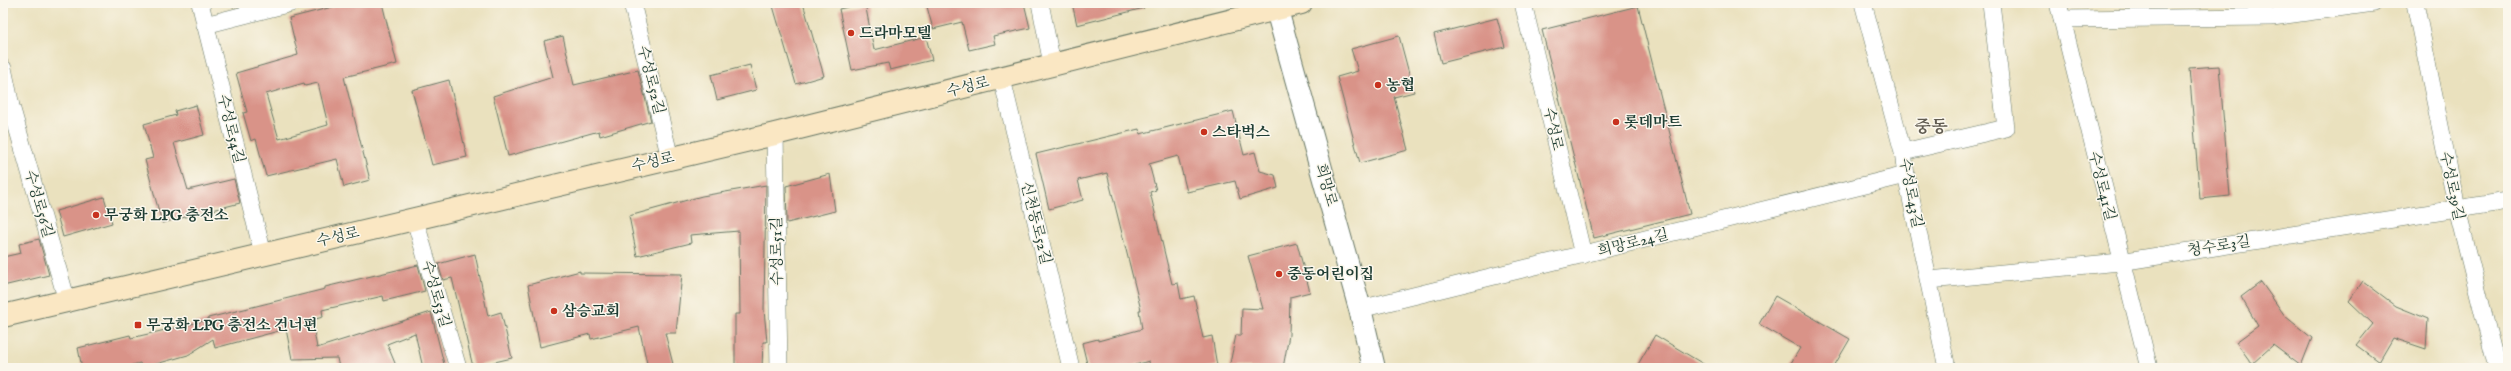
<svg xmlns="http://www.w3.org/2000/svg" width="2511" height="371" viewBox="0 0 2511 371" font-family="'IM FELL English','Noto Serif KR',serif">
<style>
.building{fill:#d99388;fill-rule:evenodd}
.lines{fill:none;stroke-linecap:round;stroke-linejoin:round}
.minor-casing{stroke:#667664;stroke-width:18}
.tertiary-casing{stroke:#667664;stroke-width:24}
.secondary-casing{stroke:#667664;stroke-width:24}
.minor{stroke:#fff;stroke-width:17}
.tertiary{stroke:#fff;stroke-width:22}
.secondary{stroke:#fae7c3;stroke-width:22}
.poi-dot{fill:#c8321e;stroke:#fbf7ec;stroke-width:1.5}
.labels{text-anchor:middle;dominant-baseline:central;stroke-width:3;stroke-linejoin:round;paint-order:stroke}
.poi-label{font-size:15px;font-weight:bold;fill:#1f3d34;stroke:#fbf7ec;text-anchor:start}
.street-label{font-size:15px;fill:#1f3d34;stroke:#fbf7ec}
.quarter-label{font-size:17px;font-weight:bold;fill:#605b51;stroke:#fbf7ec}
</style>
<rect width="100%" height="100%" fill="#fbf7ec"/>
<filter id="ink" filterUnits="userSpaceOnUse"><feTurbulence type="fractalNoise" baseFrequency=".025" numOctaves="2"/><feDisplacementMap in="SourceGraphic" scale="8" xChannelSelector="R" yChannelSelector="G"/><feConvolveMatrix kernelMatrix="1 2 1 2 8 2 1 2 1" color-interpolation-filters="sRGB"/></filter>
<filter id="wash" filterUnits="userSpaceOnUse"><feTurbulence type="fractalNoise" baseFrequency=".012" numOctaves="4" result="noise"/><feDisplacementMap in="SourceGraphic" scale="16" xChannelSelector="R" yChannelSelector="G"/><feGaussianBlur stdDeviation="0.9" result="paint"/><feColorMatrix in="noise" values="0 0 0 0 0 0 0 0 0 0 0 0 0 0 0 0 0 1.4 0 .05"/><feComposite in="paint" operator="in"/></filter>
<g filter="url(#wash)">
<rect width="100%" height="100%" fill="#eae1be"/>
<g id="blocks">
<g class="building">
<path d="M 348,3 L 382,3 L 397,64 L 344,77 L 370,180 L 344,187 L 337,159 L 266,176 L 256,139 L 251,141 L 243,113 L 247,112 L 236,73 L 298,55 L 289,18 ZM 304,83 L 305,86 L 318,83 L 328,125 L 279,139 L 266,94 Z"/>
<polygon points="782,3 803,3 824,76 796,84 773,6"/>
<polygon points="865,3 874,50 926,37 932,60 890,70 888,63 852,70 839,9"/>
<polygon points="926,3 1024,3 1030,28 993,36 995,44 969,50 962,22 933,29"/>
<polygon points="1072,3 1144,3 1144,8 1077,25"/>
<polygon points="1638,6 1690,214 1594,238 1542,30"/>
<polygon points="1497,18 1505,47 1441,63 1434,34"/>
<polygon points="563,36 574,85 638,70 651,121 600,136 599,131 508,156 493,96 553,77 544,41"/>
<polygon points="1399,36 1414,92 1394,97 1408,150 1360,163 1337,77 1358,71 1351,49"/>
<polygon points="750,65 756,90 717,100 711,75"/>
<polygon points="2219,66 2230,196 2200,199 2189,68"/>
<polygon points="449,80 467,157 432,165 412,90"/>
<polygon points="196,105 204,135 174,143 188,190 234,179 240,203 162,223 145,160 153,158 144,124 176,115 175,111"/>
<polygon points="1233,111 1244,155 1255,152 1260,171 1275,175 1278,188 1240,199 1235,181 1187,192 1178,156 1149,164 1156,190 1150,192 1172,284 1178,283 1181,299 1194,296 1203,338 1212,336 1217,366 1204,368 1150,368 1149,361 1125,368 1088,368 1082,343 1098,339 1098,341 1142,329 1139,310 1141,310 1107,173 1078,180 1083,200 1049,209 1036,154 1139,129 1140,134"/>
<polygon points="830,174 835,211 787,223 786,186"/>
<polygon points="766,185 764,310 767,342 763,342 762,368 735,368 735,314 740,314 739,231 690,235 691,243 637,256 629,216 702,196"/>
<polygon points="104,197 112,223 63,237 56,211"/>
<polygon points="39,239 49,275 3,286 3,257 21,253 19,244"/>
<polygon points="1297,243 1310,292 1290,297 1289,335 1283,368 1229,368 1236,335 1241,335 1242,308 1263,309 1248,256"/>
<polygon points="475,254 488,316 501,312 512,358 473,367 452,278 443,280 438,264"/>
<polygon points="418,265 425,291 384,301 383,296 322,310 323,317 312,320 317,348 431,312 445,368 423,368 415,333 387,344 397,368 339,368 337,358 292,359 286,329 215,348 213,339 188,355 142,368 140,363 121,368 82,368 78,348 130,335 131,338 208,320 208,318 325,289 325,287"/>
<polygon points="580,271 580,273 682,274 676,333 665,333 674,368 648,368 639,327 591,339 590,334 540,347 528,285"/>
<polygon points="2363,281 2396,306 2428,319 2426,349 2393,338 2379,362 2356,345 2373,324 2349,301"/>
<polygon points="2261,282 2285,316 2312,338 2301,366 2273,345 2252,364 2236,342 2258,326 2241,297"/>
<polygon points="1775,296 1850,339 1833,368 1788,368 1800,348 1759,324"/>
<polygon points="1655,335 1710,368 1636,368"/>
</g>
</g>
</g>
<g filter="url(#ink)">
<use href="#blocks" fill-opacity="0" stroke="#667664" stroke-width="1"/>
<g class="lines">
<g class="minor-casing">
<g id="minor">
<polyline points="200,3 263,254"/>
<polyline points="632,3 670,158"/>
<polyline points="1040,3 1052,64"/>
<polyline points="1523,3 1583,255"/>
<polyline points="1863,3 1903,152 1906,175 1947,368"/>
<polyline points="2058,3 2149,368"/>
<polyline points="2415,3 2457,209 2497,368"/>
<polyline points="2062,19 2272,17 2374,3"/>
<polyline points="205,25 291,3"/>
<polyline points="3,68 11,106 67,301"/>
<polyline points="1002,79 1071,368"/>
<polyline points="775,134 779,368"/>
<polyline points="1903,152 2006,128 1991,3"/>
<polyline points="415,220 458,368"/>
<polyline points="1929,280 2120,262 2508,201"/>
<polyline points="1360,309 1906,175"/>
</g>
</g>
<g class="tertiary-casing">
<polyline id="tertiary" points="1275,3 1360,309 1374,368"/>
</g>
<g class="secondary-casing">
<polyline id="secondary" points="3,316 775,134 1301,3"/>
</g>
<use href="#minor" class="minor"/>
<use href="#tertiary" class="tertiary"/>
<use href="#secondary" class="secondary"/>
</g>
</g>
<g class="poi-dot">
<circle cx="851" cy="33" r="4"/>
<circle cx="1378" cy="85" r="4"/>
<circle cx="1616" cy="122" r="4"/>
<circle cx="1204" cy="132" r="4"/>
<circle cx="96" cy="215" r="4"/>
<circle cx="1279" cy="274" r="4"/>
<circle cx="554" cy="311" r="4"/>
<rect x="134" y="321" width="8" height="8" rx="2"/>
</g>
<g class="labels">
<g class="poi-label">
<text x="859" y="33">드라마모텔</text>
<text x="1386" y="85">농협</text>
<text x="1624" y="122">롯데마트</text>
<text x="1212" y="132">스타벅스</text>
<text x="104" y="215">무궁화 LPG 충전소</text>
<text x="1287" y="274">중동어린이집</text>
<text x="562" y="311">삼승교회</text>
<text x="146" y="325">무궁화 LPG 충전소 건너편</text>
</g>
<g class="street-label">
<text transform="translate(651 80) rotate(76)">수성로52길</text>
<text transform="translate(968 87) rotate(-14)">수성로</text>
<text transform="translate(231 129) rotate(76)">수성로54길</text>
<text transform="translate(1553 129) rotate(77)">수성로</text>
<text transform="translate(653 162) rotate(-13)">수성로</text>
<text transform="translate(1326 185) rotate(74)">희망로</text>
<text transform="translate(2102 186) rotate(76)">수성로41길</text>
<text transform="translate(2452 186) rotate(78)">수성로39길</text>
<text transform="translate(1911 193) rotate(79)">수성로43길</text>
<text transform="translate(39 204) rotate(74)">수성로56길</text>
<text transform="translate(1036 223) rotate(76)">신천동로52길</text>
<text transform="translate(338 237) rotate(-13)">수성로</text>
<text transform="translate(1633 243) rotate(-14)">희망로24길</text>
<text transform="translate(2219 246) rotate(-9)">청수로3길</text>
<text transform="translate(777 251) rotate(-91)">수성로51길</text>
<text transform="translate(436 294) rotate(74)">수성로53길</text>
</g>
<g class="quarter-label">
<text x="1931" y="127">중동</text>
</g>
</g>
<rect width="2511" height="371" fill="none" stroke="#fbf7ec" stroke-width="16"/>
</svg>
